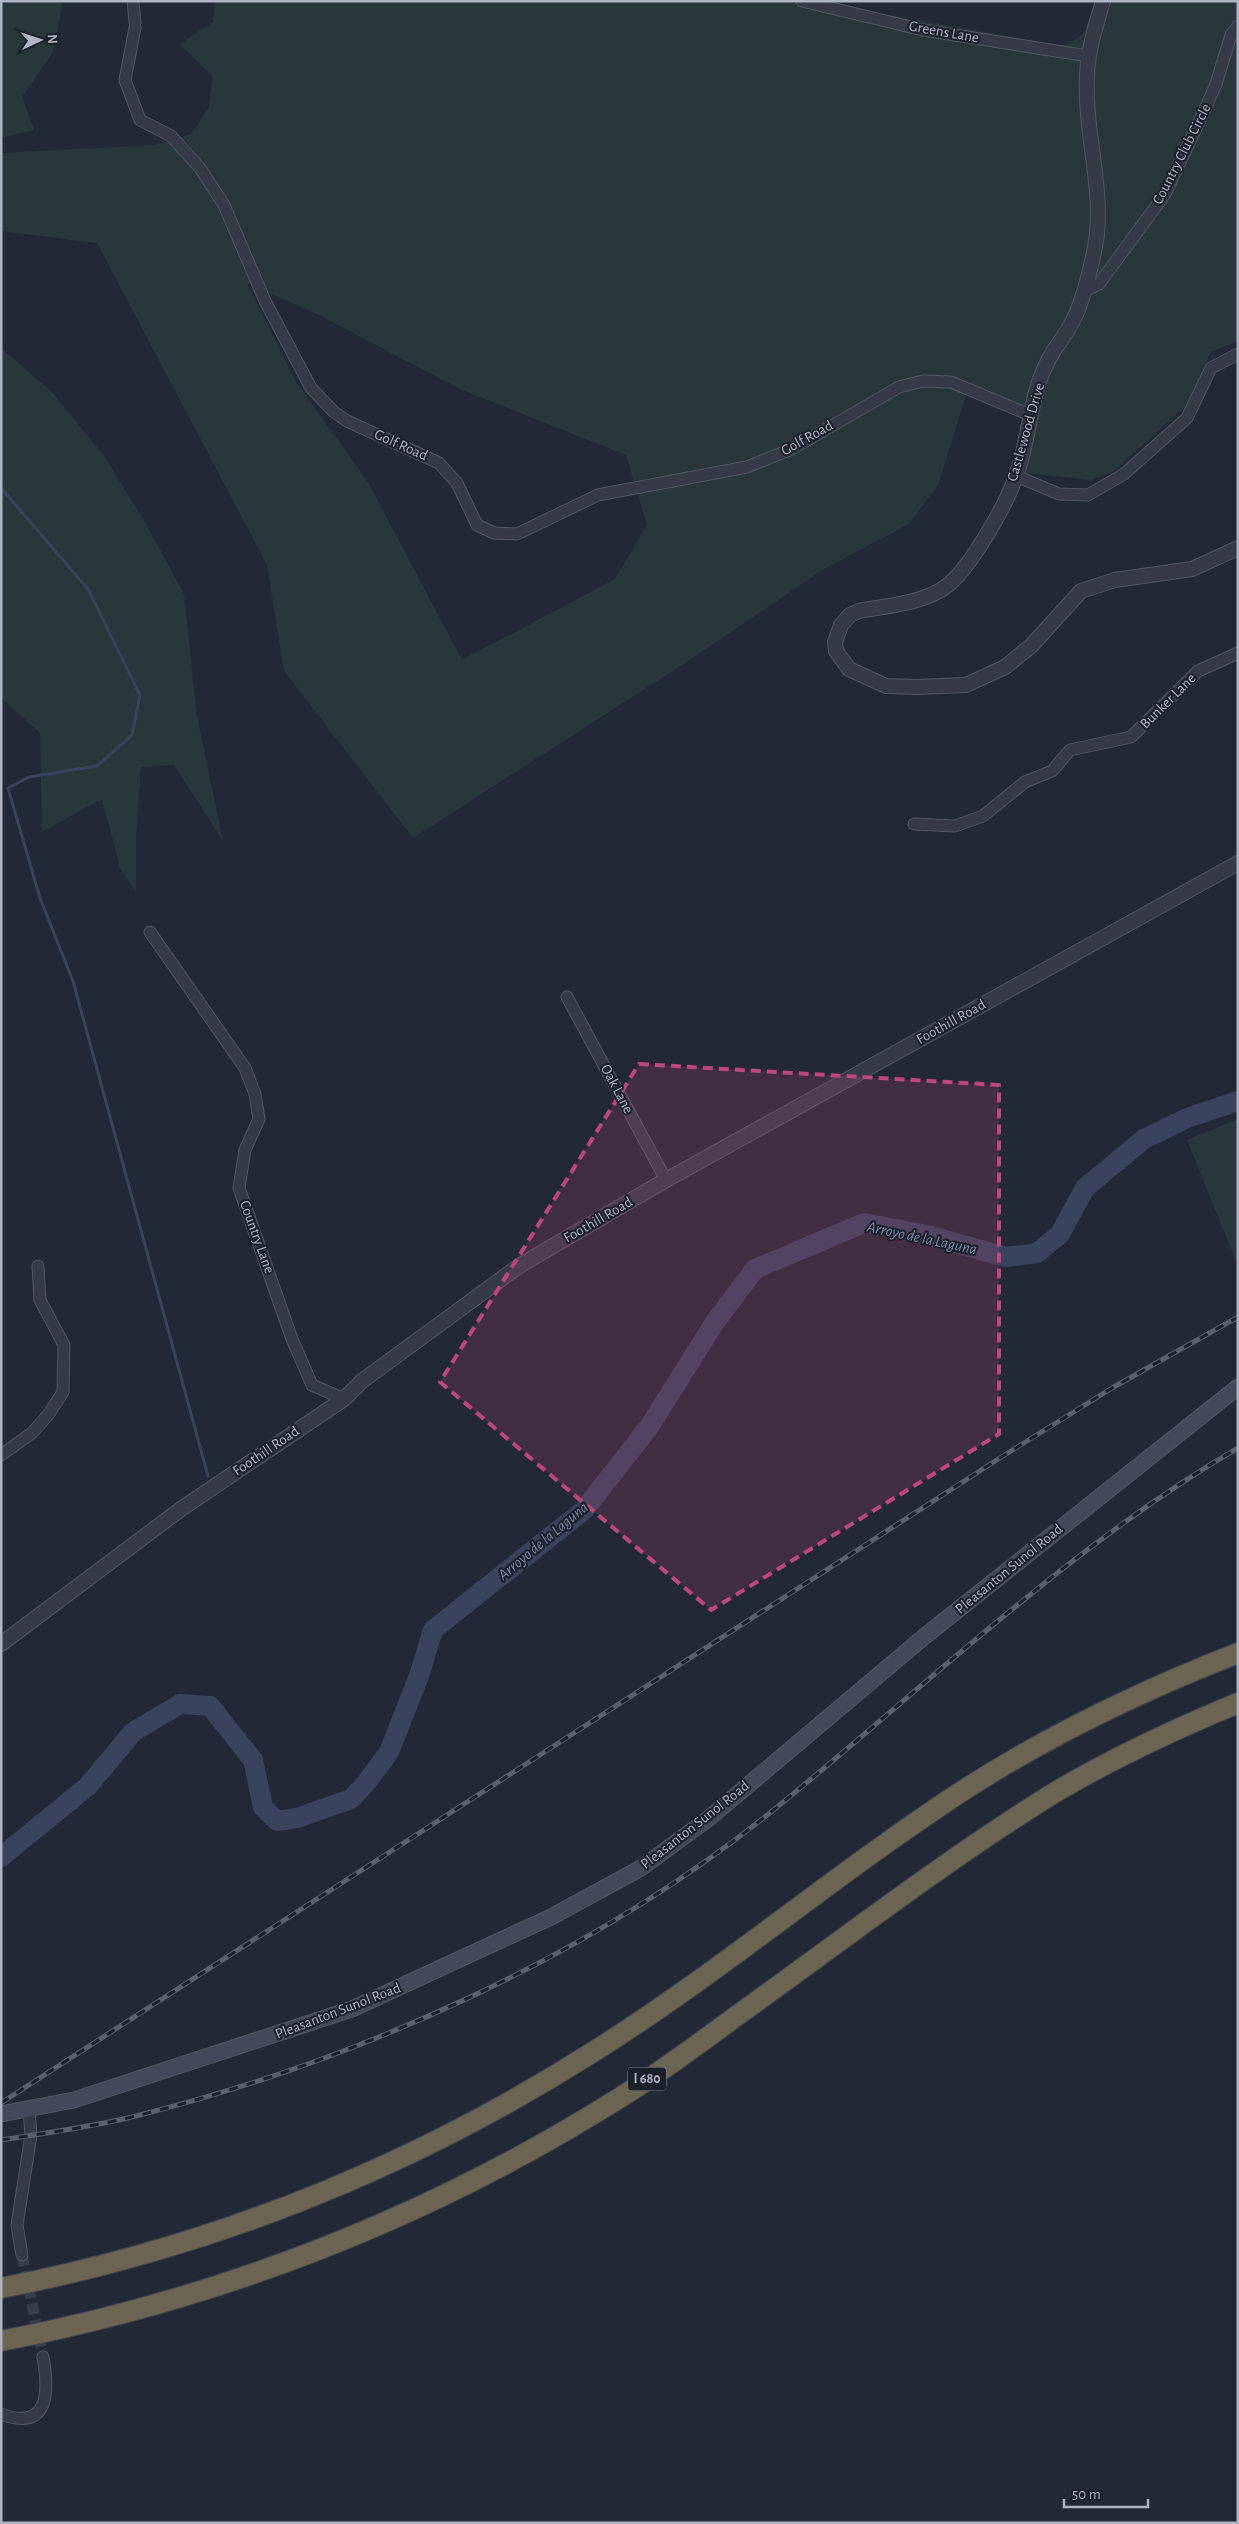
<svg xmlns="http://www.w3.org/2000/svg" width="1239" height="2524" viewBox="0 0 1239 2524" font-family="'Alegreya Sans',sans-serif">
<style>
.green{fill:#28383a;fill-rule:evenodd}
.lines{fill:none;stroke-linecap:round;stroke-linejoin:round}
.stream{stroke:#39435d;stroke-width:3}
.river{stroke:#39435d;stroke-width:20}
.minor-tunnel{stroke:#373d4a;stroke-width:11;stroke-dasharray:11 5.5;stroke-linecap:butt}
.minor-casing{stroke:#525763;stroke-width:13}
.tertiary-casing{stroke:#525763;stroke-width:16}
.secondary-casing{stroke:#525763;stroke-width:17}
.motorway-casing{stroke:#3f4450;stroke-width:22}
.minor{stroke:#353a46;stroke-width:11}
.tertiary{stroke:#353a46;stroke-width:14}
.secondary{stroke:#434958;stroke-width:15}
.motorway{stroke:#6b6453;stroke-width:20}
.rail-casing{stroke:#59606e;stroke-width:5}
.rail{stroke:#1b1f2a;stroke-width:3;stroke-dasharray:9;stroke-linecap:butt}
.marked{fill:#bc477a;fill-opacity:0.2;stroke:#bc477a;stroke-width:4;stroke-dasharray:10 6;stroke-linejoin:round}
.labels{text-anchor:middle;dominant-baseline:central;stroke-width:4;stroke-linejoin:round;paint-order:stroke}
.shield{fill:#1b1f2a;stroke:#838794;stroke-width:1}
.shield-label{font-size:14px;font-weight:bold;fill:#afb4c2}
.street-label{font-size:15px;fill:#afb4c2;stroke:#1b1f2a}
.water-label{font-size:16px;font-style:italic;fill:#7a88a8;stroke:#1b1f2a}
</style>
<rect width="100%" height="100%" fill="#222835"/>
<g class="green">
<polygon points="1,1 63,1 53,52 22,97 34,130 1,138"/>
<path d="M 215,1 L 798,1 L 841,6 L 1058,45 C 1087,42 1086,25 1095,1 L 1238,1 L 1238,341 L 1211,352 L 1186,406 L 1114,471 L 1091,480 L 1021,473 L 1039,411 L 969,386 L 938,485 L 909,524 L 824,569 L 682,665 L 413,838 L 284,671 L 267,565 L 97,243 L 1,231 L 1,153 L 155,145 L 191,134 L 209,108 L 212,76 L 180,44 L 213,22 ZM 247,283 L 317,314 L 462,390 L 626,455 L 647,525 L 615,579 L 462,660 L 368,482 L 296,382 Z"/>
<polygon points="1,348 52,392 104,456 146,524 184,594 197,716 223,841 174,765 141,767 136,836 136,893 120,868 102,799 42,832 40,733 1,698"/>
<polygon points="1238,1119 1238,1266 1187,1140"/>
</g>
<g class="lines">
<polyline class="stream" points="1,488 88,589 140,695 132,735 97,766 29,777 8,788 40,898 73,981 208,1476"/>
<polyline class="river" points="1,1857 88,1786 133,1732 180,1704 210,1706 253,1760 263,1807 277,1821 297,1818 351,1799 367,1782 389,1752 419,1676 433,1630 584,1510 649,1427 715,1322 755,1269 864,1223 927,1235 1006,1257 1037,1253 1060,1234 1085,1188 1144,1139 1187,1118 1238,1101"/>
<polyline class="minor-tunnel" points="22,2255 43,2357"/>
<g class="minor-casing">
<g id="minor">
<polyline points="133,1 135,22"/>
<polyline points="802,1 923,30 1088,56"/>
<polyline points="135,28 125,80 140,120 171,136 200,168 224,205 265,301 311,388 334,412 347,421 439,463 457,483 477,525 494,533 517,534 598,495 747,467 792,449 899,387 923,381 951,382 1030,415"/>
<polyline points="1084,291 1099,284 1165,194 1205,109 1216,84 1231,35 1238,26"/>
<polyline points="1016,476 1059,494 1088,495 1124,474 1187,418 1211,368 1238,354"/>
<polyline points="914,824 955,826 983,816 1025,782 1052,771 1070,750 1131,737 1198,671 1238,653"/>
<polyline points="150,932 245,1068 255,1094 259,1119 245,1150 239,1188 292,1339 312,1385 344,1399"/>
<polyline points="567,997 666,1180"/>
<polyline points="1,1455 32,1433 48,1415 63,1392 64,1345 40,1300 38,1266"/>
<polyline points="22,2255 17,2225 31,2135 29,2110"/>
<path d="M 1,2414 C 50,2432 49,2391 43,2357"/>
</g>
</g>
<g class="tertiary-casing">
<g id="tertiary">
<path d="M 1103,1 C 1096,25 1088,50 1087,75 C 1084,128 1102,181 1097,234 C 1094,257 1083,304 1071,324 C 1064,338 1053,349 1047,363 C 1029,398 1030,439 1016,476 C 1006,505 966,578 939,591 C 916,604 885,606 859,611 L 850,615 L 841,625 L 835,642 L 836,651 L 849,669 L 886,686 L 917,687 L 966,685 L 1005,667 L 1031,646 L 1081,591 L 1115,580 L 1192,569 L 1238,548"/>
<polyline points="1,1644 181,1509 344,1399 362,1381 519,1266 666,1180 1238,863"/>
</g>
</g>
<g class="secondary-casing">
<polyline id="secondary" points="1,2114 74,2100 352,2009 551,1917 641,1868 708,1819 925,1636 1238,1387"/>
</g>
<g class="motorway-casing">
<g id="motorway">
<path d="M 1,2288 C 212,2247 412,2167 593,2052 C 722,1971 839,1871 967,1788 C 1053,1733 1143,1690 1238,1653"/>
<path d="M 1,2341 C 224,2298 429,2218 621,2097 C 663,2071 702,2041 742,2012 C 845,1938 946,1860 1054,1793 C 1113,1758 1175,1729 1238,1703"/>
</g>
</g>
<use href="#minor" class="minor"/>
<use href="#tertiary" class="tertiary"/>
<use href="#secondary" class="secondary"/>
<use href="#motorway" class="motorway"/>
<g class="rail-casing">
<g id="rail">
<polyline points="1,2103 1003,1456 1112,1388 1238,1317"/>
<path d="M 1,2140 C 46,2133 92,2127 136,2116 C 360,2060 590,1957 771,1812 C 924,1688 1067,1548 1238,1448"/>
</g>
</g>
<use href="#rail" class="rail"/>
</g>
<path class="marked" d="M 639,1064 L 999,1085 L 999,1434 L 711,1610 L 440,1382 Z"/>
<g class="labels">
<rect class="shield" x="628" y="2067.5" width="38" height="23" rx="4"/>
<g class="shield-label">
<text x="647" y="2079">I 680</text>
</g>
<g class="street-label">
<text transform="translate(944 32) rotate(10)">Greens Lane</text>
<text transform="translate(1182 154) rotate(-63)">Country Club Circle</text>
<text transform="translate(1026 432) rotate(-74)">Castlewood Drive</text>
<text transform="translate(807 438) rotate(-29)">Golf Road</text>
<text transform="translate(401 445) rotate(24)">Golf Road</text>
<text transform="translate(1168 701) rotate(-45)">Bunker Lane</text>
<text transform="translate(951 1022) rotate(-29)">Foothill Road</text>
<text transform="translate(617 1089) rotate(62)">Oak Lane</text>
<text transform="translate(598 1220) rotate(-30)">Foothill Road</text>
<text transform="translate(257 1237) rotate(70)">Country Lane</text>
<text transform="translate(266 1451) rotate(-34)">Foothill Road</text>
<text transform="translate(1009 1569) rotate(-39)">Pleasanton Sunol Road</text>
<text transform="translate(695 1825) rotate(-38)">Pleasanton Sunol Road</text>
<text transform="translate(338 2011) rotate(-21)">Pleasanton Sunol Road</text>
</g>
<g class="water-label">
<text transform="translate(922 1238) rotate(12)">Arroyo de la Laguna</text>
<text transform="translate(543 1541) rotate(-40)">Arroyo de la Laguna</text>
</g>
</g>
<rect width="1239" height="2524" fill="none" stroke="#afb4c2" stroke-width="5"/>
<g transform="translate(40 40) rotate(86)" stroke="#1b1f2a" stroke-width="4" paint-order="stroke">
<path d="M0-4L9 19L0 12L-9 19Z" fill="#afb4c2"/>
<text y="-8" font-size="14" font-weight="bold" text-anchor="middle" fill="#afb4c2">N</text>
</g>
<path d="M1064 2499v8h84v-8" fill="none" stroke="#afb4c2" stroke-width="2.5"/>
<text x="1072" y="2499" font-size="15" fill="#afb4c2" stroke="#1b1f2a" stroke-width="4" paint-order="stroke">50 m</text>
</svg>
